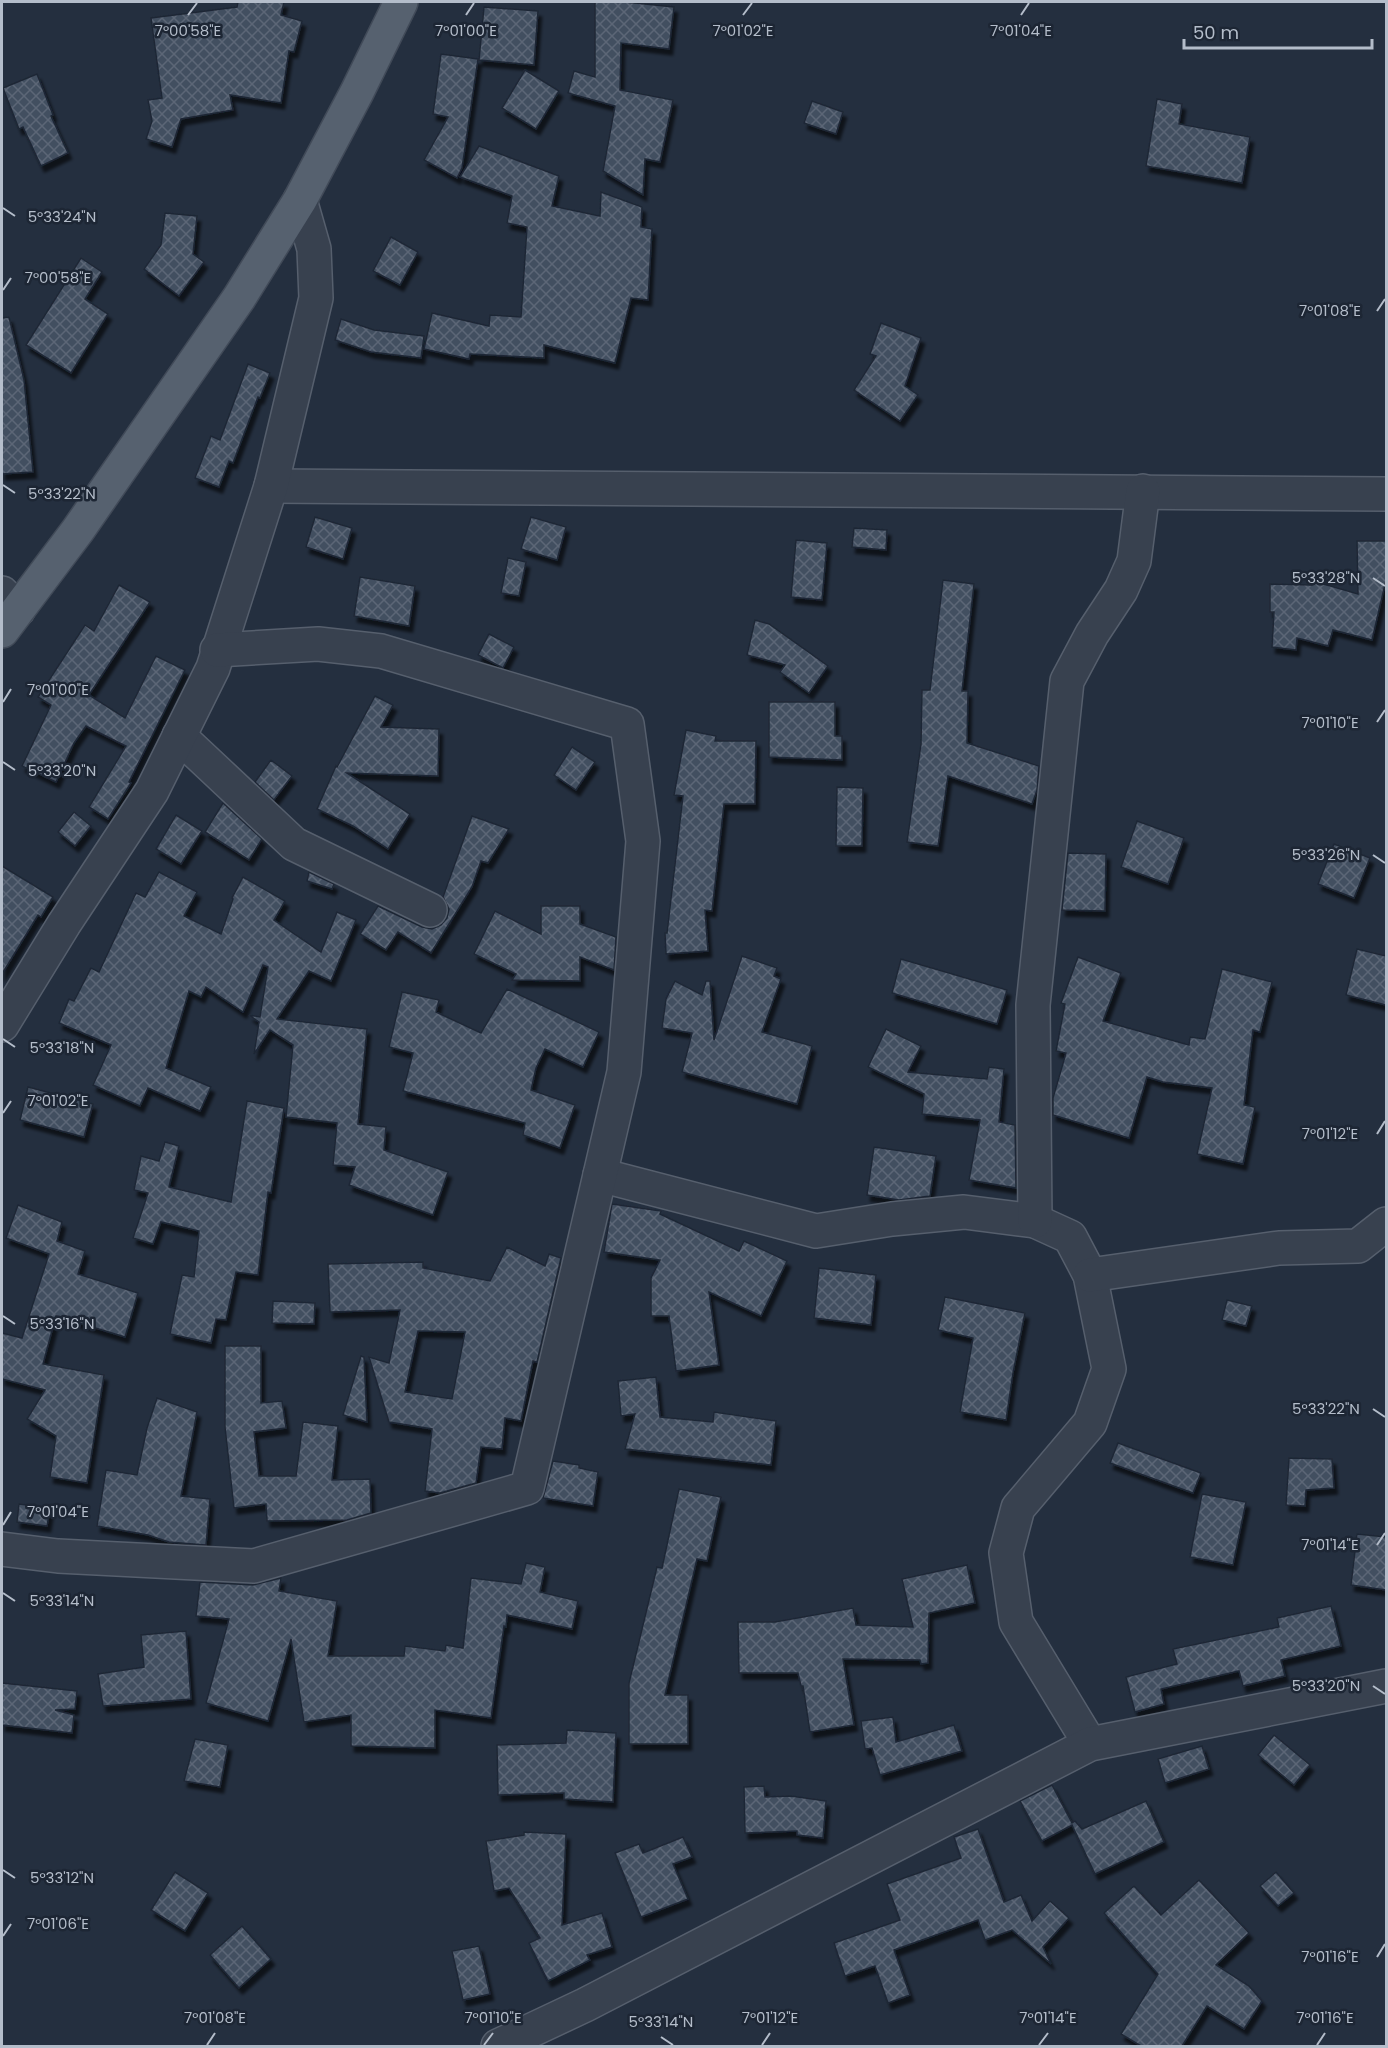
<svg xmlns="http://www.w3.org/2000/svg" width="1388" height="2048" viewBox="0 0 1388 2048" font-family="Poppins,sans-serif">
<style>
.building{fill:url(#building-cross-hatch);stroke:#1f2836;stroke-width:1.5;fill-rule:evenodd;filter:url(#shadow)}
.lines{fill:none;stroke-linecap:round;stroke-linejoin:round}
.minor-casing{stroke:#565f6d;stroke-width:36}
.major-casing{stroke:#414a58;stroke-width:36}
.minor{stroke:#38414f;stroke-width:33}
.major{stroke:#56616f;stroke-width:33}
.ticks{fill:none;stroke:#b4bdca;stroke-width:2}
.ticks-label{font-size:15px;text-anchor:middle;fill:#b4bdca;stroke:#1d2634;stroke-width:5;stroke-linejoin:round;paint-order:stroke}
</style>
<defs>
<pattern id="building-cross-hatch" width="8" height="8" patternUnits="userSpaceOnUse" patternTransform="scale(1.5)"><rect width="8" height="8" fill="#434f61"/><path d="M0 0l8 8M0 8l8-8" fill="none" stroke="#5c6676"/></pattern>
<filter id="shadow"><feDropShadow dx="3.5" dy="6" stdDeviation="1.5" flood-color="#0009"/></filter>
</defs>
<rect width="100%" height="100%" fill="#242f3f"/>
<g class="building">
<polygon points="238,2 284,2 281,15 302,21 294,52 289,51 281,103 230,95 233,110 181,119 172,147 146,139 152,121 148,100 162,98 151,18 237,7"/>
<polygon points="595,2 625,2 674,7 669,49 621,43 620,90 673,100 660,162 645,159 643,195 603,171 615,106 568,93 574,71 595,77"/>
<polygon points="484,7 538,11 534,65 479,60"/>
<polygon points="441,54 478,59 462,168 457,178 424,160 448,117 433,114"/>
<polygon points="525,70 559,91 536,129 502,108"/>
<polygon points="37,74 53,115 51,116 68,153 41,166 23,127 19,129 3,88"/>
<polygon points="1157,99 1182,104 1179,124 1250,137 1242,183 1146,166"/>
<polygon points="812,101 843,112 836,134 804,123"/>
<polygon points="479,146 559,176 552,206 600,216 601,192 642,207 641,227 652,229 648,300 631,298 615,363 544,345 544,358 470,354 469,359 424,349 432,313 489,326 490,315 521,317 527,227 507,223 512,196 460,177"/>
<polygon points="165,213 197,216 193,254 204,262 179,296 144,269 161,245"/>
<polygon points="391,237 418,252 400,285 373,271"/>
<polygon points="81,258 102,272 85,299 108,314 71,373 26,345"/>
<polygon points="9,317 24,380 33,472 2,474 2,318"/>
<polygon points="341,319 374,330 424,336 421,358 371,352 335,340"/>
<polygon points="881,323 921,338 905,386 918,395 900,421 854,390 876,356 870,354"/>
<polygon points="248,364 270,373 260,398 258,397 233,463 229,461 219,487 195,478 211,436 220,440"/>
<polygon points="315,517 352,528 343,559 306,547"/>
<polygon points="531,517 566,527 557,560 521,549"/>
<polygon points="854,528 887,530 886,550 852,547"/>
<polygon points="796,540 827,543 822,600 791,597"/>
<polygon points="1357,541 1386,541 1386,580 1372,640 1333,630 1328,646 1297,638 1296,650 1272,647 1274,612 1270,612 1270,584 1312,585 1313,581 1358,594"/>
<polygon points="508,558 526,562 519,596 501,593"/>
<polygon points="360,577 415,586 409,626 354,616"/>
<polygon points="943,580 974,584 962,691 968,691 967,743 1039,766 1037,790 1032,804 948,776 938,846 907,842 921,744 922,690 930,690"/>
<polygon points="119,585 150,602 89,695 125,718 156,656 185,670 129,782 131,783 108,819 89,807 126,746 86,726 74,743 56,782 22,766 51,705 38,697 85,625 94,631"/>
<polygon points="755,620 769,624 828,666 809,693 780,672 785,665 747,655"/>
<polygon points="489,634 514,647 503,668 478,655"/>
<polygon points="375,696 393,705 381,727 439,729 438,776 347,773 410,814 388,849 353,826 317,809 336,766 337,767"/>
<polygon points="769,702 835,702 835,736 842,736 842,760 769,757"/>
<polygon points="686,730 716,736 715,741 756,741 755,804 724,804 712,911 705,910 708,951 666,954 665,933 667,933 683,796 674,795"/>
<polygon points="572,747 595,762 576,790 554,775"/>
<polygon points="271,760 292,776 274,800 255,782"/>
<polygon points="837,787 863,788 862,846 836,846"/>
<polygon points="223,803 262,839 249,860 205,832"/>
<polygon points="74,812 91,826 75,846 58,832"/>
<polygon points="176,815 202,831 181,864 156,849"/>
<polygon points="472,816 509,829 488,863 481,861 472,887 431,953 398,932 386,950 360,934 378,906 422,927 432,929 441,925 447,918 449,909 443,897"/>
<polygon points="1137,821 1184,838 1168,884 1121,867"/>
<polygon points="1334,844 1370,858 1354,898 1318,884"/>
<polygon points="1068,853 1106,854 1105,911 1062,910"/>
<polygon points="2,866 53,897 41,917 38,915 2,974"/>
<polygon points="159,872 197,892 184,916 221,934 233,899 232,898 243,877 285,901 274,920 321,952 337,912 356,920 331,981 309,971 277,1019 367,1029 358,1124 386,1127 384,1150 448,1172 433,1215 349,1185 355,1167 333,1165 337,1123 286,1117 293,1045 270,1030 254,1054 259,1022 249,1015 260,1017 268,967 263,965 243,1012 206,987 201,997 189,991 166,1068 211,1087 200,1111 148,1088 140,1106 93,1085 111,1045 59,1023 69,999 74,1001 91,968 99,972 136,893 145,897"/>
<polygon points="309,872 334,884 332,889 307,881"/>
<polygon points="541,906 580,906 580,924 616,937 614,970 580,957 580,981 512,980 516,974 474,954 495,911 541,934"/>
<polygon points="1357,949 1386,956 1386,1005 1346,995"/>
<polygon points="742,956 777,968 774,976 781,979 762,1032 812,1046 797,1104 682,1072 692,1033 662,1028 666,999 675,981 702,995 706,981 710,981 714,1040"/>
<polygon points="1078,957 1121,973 1103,1021 1189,1045 1190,1037 1205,1039 1222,969 1272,982 1260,1032 1253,1030 1244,1105 1255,1107 1243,1164 1197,1154 1212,1088 1163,1082 1147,1077 1129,1138 1053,1115 1053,1098 1066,1053 1056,1051 1065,1004 1061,1003"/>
<polygon points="901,959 1007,990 997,1024 892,993"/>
<polygon points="507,989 599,1032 583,1067 545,1049 536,1068 531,1090 575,1105 560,1148 523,1135 525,1123 403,1091 413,1053 389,1047 402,992 439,1000 436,1012 481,1033"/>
<polygon points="886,1029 921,1046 908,1072 987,1079 989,1067 1004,1069 999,1122 1015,1125 1016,1188 969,1180 980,1120 922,1114 924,1094 868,1067"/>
<polygon points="28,1087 93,1104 84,1137 20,1120"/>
<polygon points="247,1101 284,1108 271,1193 268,1192 258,1275 236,1272 226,1320 216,1319 211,1343 170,1334 182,1275 194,1277 199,1231 161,1222 153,1244 133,1238 148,1193 134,1190 141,1156 159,1161 165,1142 179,1146 169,1187 231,1202"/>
<polygon points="874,1147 936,1156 930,1196 899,1200 867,1195"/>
<polygon points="612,1204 661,1211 660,1214 739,1251 744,1241 787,1261 761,1316 709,1292 719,1365 676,1371 669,1316 651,1316 651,1278 660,1260 604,1252"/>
<polygon points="18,1205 62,1222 57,1241 85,1251 78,1274 138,1293 125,1337 56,1316 43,1364 104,1375 87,1483 50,1477 56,1436 27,1419 45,1390 2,1379 2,1333 22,1338 49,1254 6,1238"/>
<path d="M 507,1247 L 545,1266 L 549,1254 L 561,1258 L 537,1362 L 533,1361 L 521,1421 L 505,1418 L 502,1449 L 481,1447 L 476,1483 L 440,1493 L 425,1491 L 432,1429 L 389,1422 L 369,1357 L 389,1363 L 400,1310 L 330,1312 L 328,1264 L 423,1262 L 423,1268 L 490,1281 ZM 418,1331 L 465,1332 L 452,1399 L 405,1392 Z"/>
<polygon points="819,1268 876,1275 871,1325 814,1318"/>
<polygon points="945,1297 1025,1313 1013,1373 1006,1420 960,1412 973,1338 938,1330"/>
<polygon points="1227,1300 1252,1306 1246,1326 1222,1320"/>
<polygon points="273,1301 315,1303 314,1324 272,1323"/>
<polygon points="225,1346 261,1346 261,1403 282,1401 286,1428 254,1432 259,1476 296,1476 303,1422 338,1426 332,1480 370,1479 371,1513 347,1520 267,1521 266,1504 234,1508 225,1427"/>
<polygon points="361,1356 364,1357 367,1422 343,1415"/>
<polygon points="656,1377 660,1417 713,1422 714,1412 776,1421 771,1465 625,1449 635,1414 621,1416 618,1381"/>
<polygon points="157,1398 197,1412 181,1496 210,1499 206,1545 169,1542 148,1535 97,1526 106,1470 137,1475 147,1428"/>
<polygon points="1118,1443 1201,1473 1193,1493 1110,1463"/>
<polygon points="1289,1458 1332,1459 1334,1488 1306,1490 1305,1506 1286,1505"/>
<polygon points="553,1461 579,1465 579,1468 598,1472 593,1506 543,1498"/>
<polygon points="679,1489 721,1497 707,1561 697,1559 665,1695 688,1695 688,1744 629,1744 629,1683 657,1567 662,1568"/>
<polygon points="1202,1494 1246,1502 1233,1565 1190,1557"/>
<polygon points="19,1504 50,1508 47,1526 17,1522"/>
<polygon points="1357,1534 1386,1537 1386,1590 1351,1585"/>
<polygon points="526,1563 545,1567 540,1592 578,1601 572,1629 507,1615 506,1627 504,1626 491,1718 435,1710 435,1748 351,1746 351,1715 304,1722 291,1639 268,1721 206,1703 229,1619 196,1616 200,1582 253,1585 281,1578 279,1591 337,1601 328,1656 404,1656 405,1646 445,1651 446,1645 463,1648 471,1578 521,1584"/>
<polygon points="967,1565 975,1603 929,1613 928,1663 921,1664 920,1660 843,1659 854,1725 810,1732 803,1686 801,1686 798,1673 739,1673 738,1622 775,1622 853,1608 856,1625 913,1627 902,1579"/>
<polygon points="1331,1606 1341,1646 1281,1660 1285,1676 1243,1686 1239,1671 1161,1689 1164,1704 1135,1712 1126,1677 1177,1664 1173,1649 1279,1627 1277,1618"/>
<polygon points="186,1631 191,1699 103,1706 98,1674 144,1667 141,1635"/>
<polygon points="2,1683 77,1691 75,1709 55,1710 74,1715 72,1733 2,1725"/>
<polygon points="893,1717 896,1742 954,1725 962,1751 880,1775 872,1748 865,1749 861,1721"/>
<polygon points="567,1730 616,1733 613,1802 564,1799 564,1793 498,1795 497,1745 566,1743"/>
<polygon points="1274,1735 1310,1765 1294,1785 1258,1755"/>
<polygon points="195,1739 228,1745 220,1787 184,1781"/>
<polygon points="1202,1746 1209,1769 1165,1783 1158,1759"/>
<polygon points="1052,1785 1072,1823 1075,1821 1082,1829 1146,1801 1164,1842 1095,1874 1072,1825 1042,1841 1020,1801"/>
<polygon points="764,1786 765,1797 791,1796 826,1801 823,1838 797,1835 797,1831 745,1833 744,1787"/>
<polygon points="978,1829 1004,1902 1021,1895 1032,1921 1050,1901 1069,1918 1043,1947 1051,1964 1012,1930 985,1940 978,1920 894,1950 910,1995 888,2003 875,1966 845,1976 834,1943 900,1920 887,1884 961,1858 954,1837"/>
<polygon points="524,1832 566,1834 562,1925 602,1913 612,1947 587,1955 590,1960 548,1981 529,1943 540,1938 509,1888 494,1891 486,1841 524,1835"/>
<polygon points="683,1837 692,1857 673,1864 688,1899 641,1917 615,1853 639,1844 643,1853"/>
<polygon points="175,1872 208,1893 185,1931 151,1910"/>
<polygon points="1276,1872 1294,1893 1278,1906 1260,1886"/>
<polygon points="1199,1880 1249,1933 1216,1965 1249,1986 1262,2001 1244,2029 1207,2006 1182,2046 1141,2046 1121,2034 1158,1974 1104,1913 1134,1886 1161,1915"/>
<polygon points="242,1926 271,1959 239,1988 210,1955"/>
<polygon points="479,1946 490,1994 463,2000 452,1951"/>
</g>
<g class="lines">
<g class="minor-casing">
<g id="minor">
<polyline points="271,486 1386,494"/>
<polyline points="2,593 18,610"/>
<polyline points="179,736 294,844 430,910"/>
<polyline points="2,1025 64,924 152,791 213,668 271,486 316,298 314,249 300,200"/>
<polyline points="600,1175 816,1231 892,1219 964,1212 1035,1221 1070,1237 1090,1275 1109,1369 1090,1423 1018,1508 1006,1553 1016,1622 1090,1744"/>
<polyline points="1035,1221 1033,1005 1067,681 1092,634 1121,590 1134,561 1143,491"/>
<polyline points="1090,1275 1279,1248 1358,1246 1386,1224"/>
<polyline points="2,1549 58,1556 254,1566 527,1488 624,1072 643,841 627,724 381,651 318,644 217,650"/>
<polyline points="498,2046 585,2005 1090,1744 1386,1686"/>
</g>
</g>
<g class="major-casing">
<polyline id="major" points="2,631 78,530 239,298 300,200 357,92 401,2"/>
</g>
<use href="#minor" class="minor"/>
<use href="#major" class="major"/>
</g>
<path class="ticks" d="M 188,15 L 197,3M 466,15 L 474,3M 743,15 L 752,3M 1021,15 L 1029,3M 3,208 L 15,216M 3,290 L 11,278M 1377,311 L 1385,299M 3,485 L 15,493M 1373,578 L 1385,586M 3,702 L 11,689M 1377,722 L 1385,710M 3,762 L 15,770M 1373,855 L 1385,863M 3,1039 L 15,1047M 3,1113 L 11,1101M 1377,1134 L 1385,1121M 3,1316 L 15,1324M 1373,1409 L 1385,1417M 3,1525 L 11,1512M 1377,1545 L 1385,1533M 3,1593 L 15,1601M 1373,1686 L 1385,1694M 3,1870 L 15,1878M 3,1936 L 11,1924M 1377,1957 L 1385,1944M 661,2037 L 673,2045M 207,2045 L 215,2033M 484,2045 L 493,2033M 762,2045 L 770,2033M 1039,2045 L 1048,2033M 1317,2045 L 1325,2033"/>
<g class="ticks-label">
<text x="188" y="36">7°00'58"E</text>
<text x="743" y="36">7°01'02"E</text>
<text x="1021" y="36">7°01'04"E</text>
<text x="466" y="36">7°01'00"E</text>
<text x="62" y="222">5°33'24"N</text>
<text x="58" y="283">7°00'58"E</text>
<text x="1330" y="316">7°01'08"E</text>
<text x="62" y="499">5°33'22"N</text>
<text x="1326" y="583">5°33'28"N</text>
<text x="58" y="695">7°01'00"E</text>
<text x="1330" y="728">7°01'10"E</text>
<text x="62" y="776">5°33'20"N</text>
<text x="1326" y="860">5°33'26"N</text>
<text x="62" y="1053">5°33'18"N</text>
<text x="58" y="1106">7°01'02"E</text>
<text x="1330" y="1139">7°01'12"E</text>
<text x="62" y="1329">5°33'16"N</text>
<text x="1326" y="1414">5°33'22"N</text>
<text x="58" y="1517">7°01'04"E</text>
<text x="1330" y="1550">7°01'14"E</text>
<text x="62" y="1606">5°33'14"N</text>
<text x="1326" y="1691">5°33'20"N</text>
<text x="62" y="1883">5°33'12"N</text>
<text x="58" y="1929">7°01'06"E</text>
<text x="1330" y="1962">7°01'16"E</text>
<text x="215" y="2023">7°01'08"E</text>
<text x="493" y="2023">7°01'10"E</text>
<text x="770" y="2023">7°01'12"E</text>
<text x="1048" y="2023">7°01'14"E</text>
<text x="1325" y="2023">7°01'16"E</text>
<text x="661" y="2027">5°33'14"N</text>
</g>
<rect width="1388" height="2048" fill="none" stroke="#b4bdca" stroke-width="6"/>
<path d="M1184 39v9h188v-9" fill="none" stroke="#b4bdca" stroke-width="3"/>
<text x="1193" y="39" font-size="18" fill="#b4bdca" stroke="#1d2634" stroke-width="4.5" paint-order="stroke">50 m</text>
</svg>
